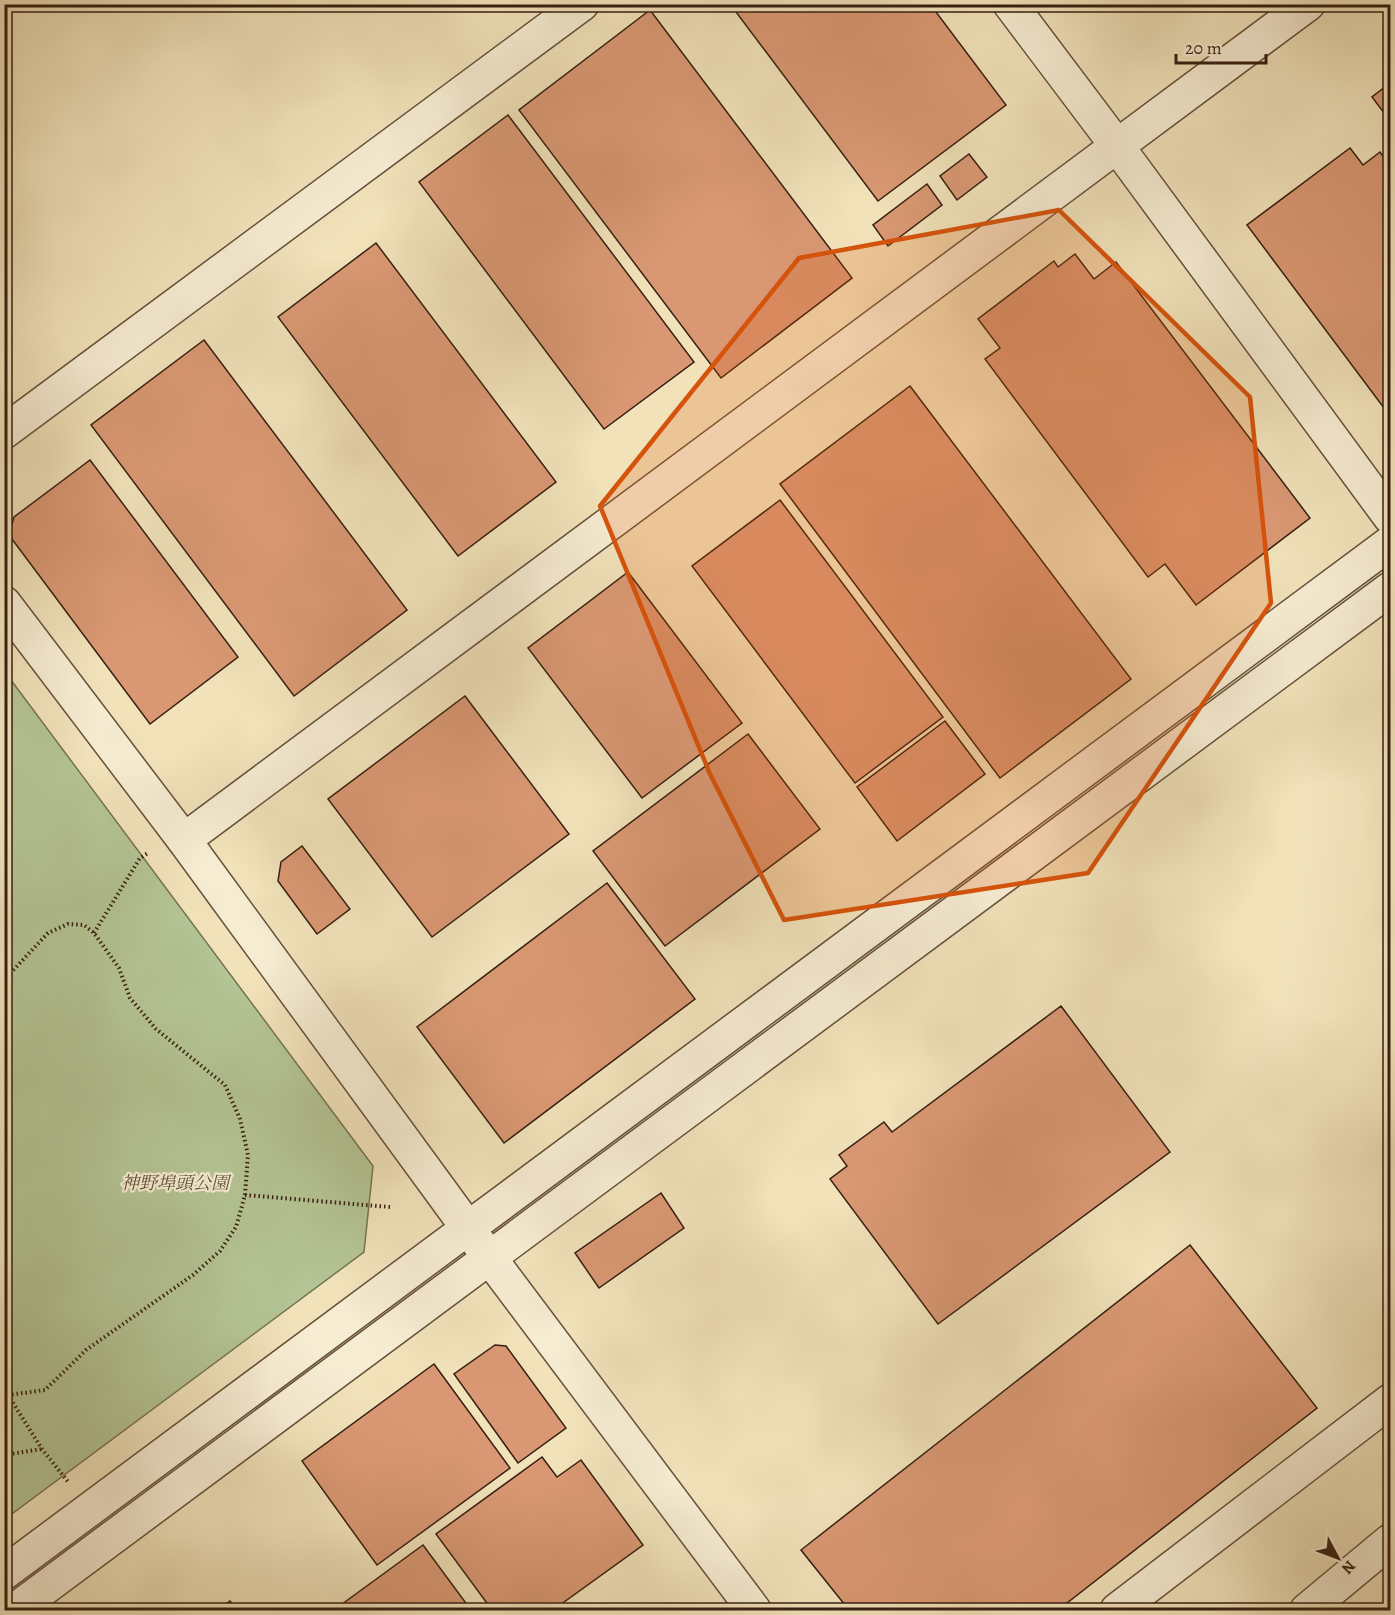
<svg xmlns="http://www.w3.org/2000/svg" width="1395" height="1615" viewBox="0 0 1395 1615" font-family="Alegreya,'Noto Serif JP',serif">
<style>
.green{fill:#b4c494;stroke:#757252;stroke-width:1.5}
.building{fill:#d99873;stroke:#361f11;stroke-width:1.5}
.lines{fill:none;stroke-linecap:round;stroke-linejoin:round}
.minor-casing{stroke:#65503b;stroke-width:36}
.path{stroke:#361f11;stroke-width:4;stroke-dasharray:1.5 3;stroke-linecap:butt}
.minor{stroke:#f6ecd2;stroke-width:33}
.marked{fill:#d6530c;fill-opacity:0.2;stroke:#d6530c;stroke-width:4.5;stroke-linejoin:round}
.labels{text-anchor:middle;dominant-baseline:central;stroke-width:4.5;stroke-linejoin:round;paint-order:stroke}
.park-label{font-size:18px;font-style:italic;fill:#5c5138;stroke:#f6ecd2}
</style>
<rect width="100%" height="100%" fill="#f1e2ba"/>
<filter id="stains"><feTurbulence type="fractalNoise" baseFrequency=".00333" numOctaves="4"/><feColorMatrix values="0 0 0 0 .2 0 0 0 0 .09 0 0 0 0 .02 0 0 0 .5 -.17"/></filter>
<radialGradient id="worn" r=".72"><stop offset=".6" stop-color="#630" stop-opacity="0"/><stop offset="1" stop-color="#630" stop-opacity=".3"/></radialGradient>
<polygon class="green" points="5,672 373,1166 364,1252 5,1519"/>
<g class="building">
<polygon points="730,4 930,4 1006,105 878,201"/>
<polygon points="650,10 852,278 721,378 519,110"/>
<polygon points="1390,83 1390,121 1372,97"/>
<polygon points="508,115 694,362 604,429 419,182"/>
<polygon points="1350,148 1363,165 1380,152 1390,166 1390,416 1247,225"/>
<polygon points="969,154 987,177 957,200 940,176"/>
<polygon points="927,184 942,205 888,246 873,225"/>
<polygon points="376,243 556,482 458,556 278,317"/>
<polygon points="1075,254 1094,279 1116,262 1310,518 1196,605 1165,564 1148,577 985,359 1000,348 978,319 1054,261 1058,267"/>
<polygon points="204,340 407,610 294,696 91,425"/>
<polygon points="910,386 1131,679 1000,778 780,484"/>
<polygon points="90,460 238,657 150,724 9,535 14,517"/>
<polygon points="780,500 943,717 855,783 692,566"/>
<polygon points="628,572 742,723 642,798 528,648"/>
<polygon points="465,696 569,834 432,937 328,799"/>
<polygon points="945,721 985,774 897,841 857,787"/>
<polygon points="748,734 820,829 665,946 593,851"/>
<polygon points="302,846 350,909 317,934 278,881 281,862"/>
<polygon points="607,883 695,999 504,1143 417,1027"/>
<polygon points="1061,1006 1170,1152 938,1324 830,1179 847,1166 839,1155 884,1122 892,1132"/>
<polygon points="661,1193 684,1228 599,1288 575,1253"/>
<polygon points="1190,1245 1317,1408 1058,1610 849,1610 801,1550"/>
<polygon points="495,1345 506,1346 566,1428 518,1463 454,1374"/>
<polygon points="434,1364 510,1468 377,1565 302,1461"/>
<polygon points="542,1457 557,1477 581,1460 643,1545 553,1610 492,1610 436,1534"/>
<polygon points="423,1545 471,1610 334,1610"/>
<polygon points="230,1601 237,1610 217,1610"/>
</g>
<g class="lines">
<g class="minor-casing">
<g id="minor">
<polyline points="1010,4 1117,146 1390,517"/>
<polyline points="4,432 582,4"/>
<polyline points="4,603 184,840 489,1257 754,1610"/>
<polyline points="184,840 1308,4"/>
<polyline points="4,1573 1390,543"/>
<polyline points="15,1610 1390,589"/>
<polyline points="1117,1610 1390,1401"/>
<polyline points="1307,1610 1390,1541"/>
</g>
</g>
<g class="path">
<polyline points="94,933 140,858 148,853"/>
<polyline points="4,980 48,933 68,924 84,925 94,933 119,968 130,998 156,1029 225,1085 240,1119 248,1155 245,1195 236,1227 220,1251 193,1275 86,1350 45,1390 8,1395 4,1393"/>
<polyline points="245,1195 390,1207"/>
<polyline points="8,1395 42,1449 69,1483"/>
<polyline points="4,1455 42,1449"/>
</g>
<use href="#minor" class="minor"/>
</g>
<path class="marked" d="M 1059,210 L 1250,397 L 1271,603 L 1088,873 L 784,920 L 710,774 L 600,506 L 799,258 Z"/>
<g class="labels">
<g class="park-label">
<text x="175" y="1183">神野埠頭公園</text>
</g>
</g>
<rect width="1395" height="1615" fill="none" stroke="#f1e2ba" stroke-width="24"/>
<rect x="6" y="6" width="1383" height="1603" fill="none" stroke="#361f11" stroke-width="3"/>
<rect x="12" y="12" width="1371" height="1591" fill="none" stroke="#361f11" stroke-width="1.5"/>
<g transform="translate(1338 1558) rotate(131)" stroke="#f6ecd2" stroke-width="4.5" paint-order="stroke">
<path d="M0-4.5L10 22L0 15L-10 22Z" fill="#361f11"/>
<text y="-9" font-size="16" font-weight="bold" text-anchor="middle" fill="#361f11">N</text>
</g>
<path d="M1176 54v9h90v-9" fill="none" stroke="#361f11" stroke-width="3"/>
<text x="1185" y="54" font-size="18" fill="#361f11" stroke="#f6ecd2" stroke-width="4.5" paint-order="stroke">20 m</text>
<rect width="100%" height="100%" filter="url(#stains)"/>
<rect width="100%" height="100%" fill="url(#worn)"/>
</svg>
